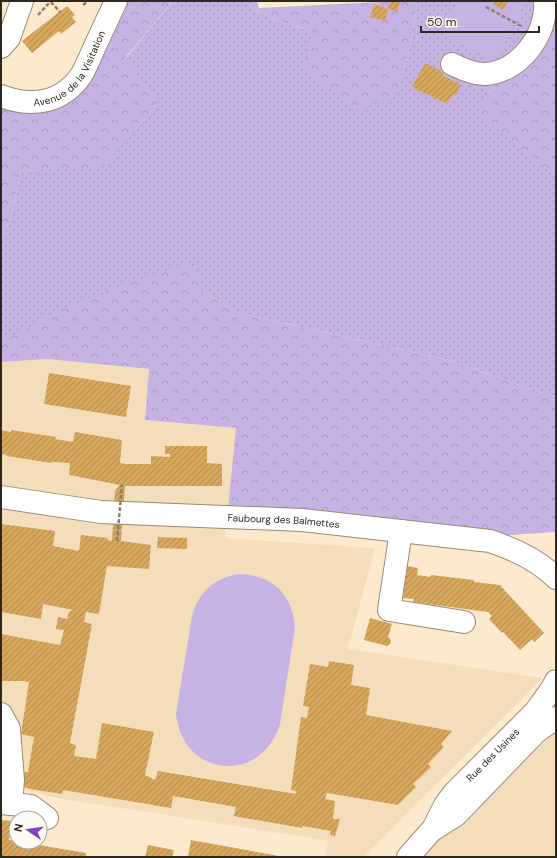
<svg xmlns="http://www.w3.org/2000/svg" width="557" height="858" viewBox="0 0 557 858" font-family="'DM Sans',sans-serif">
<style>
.built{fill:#f4ddbb}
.grass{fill:url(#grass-dots)}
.forest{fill:url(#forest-crowns)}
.garden{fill:#c7b3e3}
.building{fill:url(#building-hatch)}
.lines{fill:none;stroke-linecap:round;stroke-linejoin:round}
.minor-casing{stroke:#9c8a72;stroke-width:24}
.path{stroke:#8c7f6e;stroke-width:2.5;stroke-dasharray:4 2;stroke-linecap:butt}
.minor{stroke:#fff;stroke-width:22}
.path-bridge{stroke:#8c7f6e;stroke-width:2.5;stroke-dasharray:4 2;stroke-linecap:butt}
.labels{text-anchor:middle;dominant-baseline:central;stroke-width:3;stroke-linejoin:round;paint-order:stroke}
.street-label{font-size:10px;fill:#2e271d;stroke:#fdf9f4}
</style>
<defs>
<pattern id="grass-dots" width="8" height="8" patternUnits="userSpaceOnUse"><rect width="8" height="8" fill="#c7b3e3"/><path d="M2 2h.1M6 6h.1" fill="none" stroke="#ab9ac2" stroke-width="1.8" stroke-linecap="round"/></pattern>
<pattern id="forest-crowns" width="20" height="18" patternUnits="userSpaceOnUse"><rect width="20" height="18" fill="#c7b3e3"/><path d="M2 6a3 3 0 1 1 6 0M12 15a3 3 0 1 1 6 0" fill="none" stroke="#ab9ac2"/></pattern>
<pattern id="building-hatch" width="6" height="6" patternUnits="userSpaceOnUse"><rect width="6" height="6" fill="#d6a75f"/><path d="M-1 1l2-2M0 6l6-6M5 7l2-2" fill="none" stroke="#ae884e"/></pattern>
</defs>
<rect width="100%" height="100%" fill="#fde9ce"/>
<g class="built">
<polygon points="47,359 149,369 145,420 236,428 225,538 375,548 348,649 542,678 364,857 325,857 328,841 168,815 62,799 19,789 1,788 1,362"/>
<polygon points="556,700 556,857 409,857"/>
</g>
<polygon class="grass" points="173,1 252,1 257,11 278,21 312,31 396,96 410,47 417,6 415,1 546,1 535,26 485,98 479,114 556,176 556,397 533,390 453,361 239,313 202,291 1,343 1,237 10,221 21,171 103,166 158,103 125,59"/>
<g class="forest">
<polygon points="128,1 173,1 125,58 158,103 103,167 21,171 10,221 1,237 1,104 43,110 116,21"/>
<polygon points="252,1 257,1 259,8 380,2 380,1 415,1 417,6 410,47 396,97 355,111 305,68 312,31 278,21 257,11"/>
<polygon points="546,1 556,1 556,176 478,114 485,98 535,26"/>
<polygon points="195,263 202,291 239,313 453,361 533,390 556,397 556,532 509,535 228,508 236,428 145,420 149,369 47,359 1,362 1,343 55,312 135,280"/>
</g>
<g class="garden">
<polygon points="458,1 526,1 494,61 442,34"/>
<path d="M 237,574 C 271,574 292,593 295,627 L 280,724 C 261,785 183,778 176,714 L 192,616 C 199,592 212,580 237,574 Z"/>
</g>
<g class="building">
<polygon points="390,1 400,1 397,12 388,9"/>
<polygon points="495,1 508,1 503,10 493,4"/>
<polygon points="374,4 388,9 385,21 370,17"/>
<polygon points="67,6 75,15 72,17 76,22 61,34 59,31 32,53 22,41"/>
<polygon points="425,63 443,72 442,75 461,85 456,95 453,94 447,104 412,87"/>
<polygon points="49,373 131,386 126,417 44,404"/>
<polygon points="1,430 11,432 11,430 56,437 55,439 73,442 75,432 122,440 120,463 126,464 151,464 151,456 170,457 170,454 165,454 165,446 207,446 207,463 222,464 222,486 125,486 121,541 151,545 149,569 107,566 99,614 86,612 84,622 92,624 70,743 76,745 74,756 96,759 102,723 154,732 145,775 155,780 158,771 296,794 296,791 291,790 301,717 307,718 309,707 303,706 310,664 328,667 329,661 354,665 351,685 370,688 366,715 452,731 441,744 444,747 428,764 431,767 413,784 416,787 398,805 327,793 325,799 335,801 333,819 340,819 335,836 330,835 331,831 302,826 302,828 234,816 236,807 173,796 171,808 63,790 62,794 30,789 20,786 25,772 28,772 34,737 21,734 29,682 23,681 1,681 1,634 60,645 64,630 56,629 58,617 67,619 69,612 73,610 43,604 41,619 1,612 1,524 55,531 53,546 79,551 81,535 108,538 107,540 112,541 115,491 120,485 69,475 70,463 52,462 51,463 7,456 7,455 1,454"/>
<polygon points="158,537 187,538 187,549 157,548"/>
<polygon points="407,566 418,568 417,575 431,577 431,575 474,580 474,582 500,585 544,633 534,642 532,639 520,650 503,632 502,633 489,619 492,616 488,612 413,602 414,599 403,598"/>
<polygon points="370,618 392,624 388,637 391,640 390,644 387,646 364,640"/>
<polygon points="1,820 12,821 9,840 86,853 86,857 1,857"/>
<polygon points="191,840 279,856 279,857 188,857"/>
<polygon points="148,845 174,850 172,857 145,857"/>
</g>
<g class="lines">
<g class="minor-casing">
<g id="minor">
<polyline points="1,47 9,38 22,1"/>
<path d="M 452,64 C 462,69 473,74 484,74 C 519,73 548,34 545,1"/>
<path id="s1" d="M 1,96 C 32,108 63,103 82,74 C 87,65 91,55 95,46 C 102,31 109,16 116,1"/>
<path id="s2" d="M 1,497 L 101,512 L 302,520 L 490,541 C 514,549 538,560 556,578"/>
<polyline points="401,531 389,610 464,622"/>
<polyline points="1,714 9,729 13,780 11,804"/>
<polyline points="1,803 31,806 47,818"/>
<path id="s3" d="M 434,827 L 445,805 L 454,793 L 536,711 L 551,690 L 556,681"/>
<polyline points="408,857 431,831 456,815 536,732 556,718"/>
</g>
</g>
<g class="path">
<polyline points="51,2 60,12"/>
<polyline points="83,5 88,1"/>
<polyline points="486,7 523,27"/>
<polyline points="38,15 51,1"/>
</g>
<use href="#minor" class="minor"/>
<polyline class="path-bridge" points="117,541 122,485"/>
</g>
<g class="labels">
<g class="street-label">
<text stroke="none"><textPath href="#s1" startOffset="86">Avenue de la Visitation</textPath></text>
<text stroke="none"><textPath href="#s2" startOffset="284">Faubourg des Balmettes</textPath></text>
<text stroke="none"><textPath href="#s3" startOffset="94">Rue des Usines</textPath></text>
</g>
</g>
<rect width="557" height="858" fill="none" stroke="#2e271d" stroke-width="4"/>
<g transform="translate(28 830) rotate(283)"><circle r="19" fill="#fdf9f4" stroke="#aaa59e"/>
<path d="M0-3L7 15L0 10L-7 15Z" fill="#7f43b9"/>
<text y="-6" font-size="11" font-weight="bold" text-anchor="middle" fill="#2e271d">N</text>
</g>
<path d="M421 26v6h118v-6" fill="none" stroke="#2e271d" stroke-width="2"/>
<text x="427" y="26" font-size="12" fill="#2e271d" stroke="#fdf9f4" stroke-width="3" paint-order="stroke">50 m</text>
</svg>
